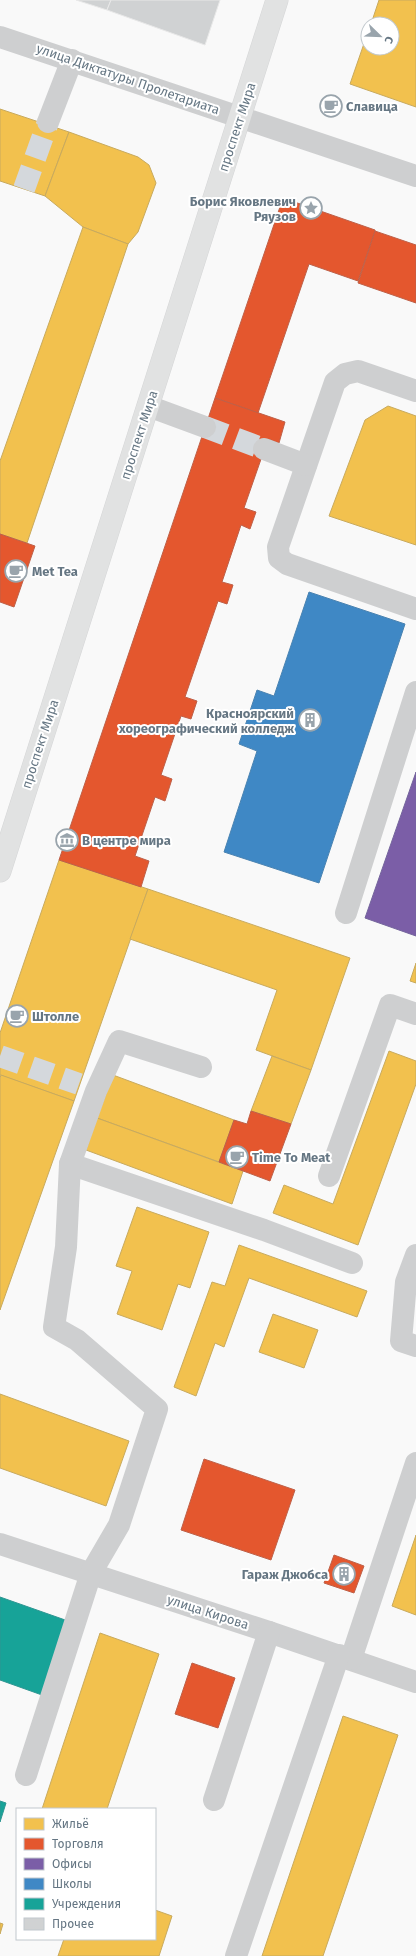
<svg xmlns="http://www.w3.org/2000/svg" width="416" height="1956" viewBox="0 0 416 1956" font-family="'Fira Sans',sans-serif">
<style>
.homes{fill:#f2c14e;stroke:#c8aa5e}
.shops{fill:#e4572e;stroke:#be6048}
.offices{fill:#7b5ea7;stroke:#74659c}
.schools{fill:#3f88c5;stroke:#4a83b1}
.public{fill:#17a398;stroke:#2e9692}
.building{fill:#d0d2d3;stroke:#e8e8e8}
.lines{fill:none;stroke-linecap:round;stroke-linejoin:round}
.minor-tunnel{stroke:#d4d8dc;stroke-width:22;stroke-dasharray:22 11;stroke-linecap:butt}
.major-casing{stroke:#d5d6d7;stroke-width:23}
.minor{stroke:#cecfd0;stroke-width:22}
.major{stroke:#e1e2e2;stroke-width:22}
.labels{text-anchor:middle;dominant-baseline:central;stroke-width:4;stroke-linejoin:round;paint-order:stroke}
.street-label{font-size:13px;fill:#657683;stroke:#fff}
.poi-label{font-size:13px;font-weight:bold;fill:#657683;stroke:#fff;text-anchor:start}
</style>
<rect width="100%" height="100%" fill="#f9f9f9"/>
<g class="homes">
<polygon points="379,0 416,0 416,107 350,84 368,32 368,48 392,48 392,24 371,24"/>
<polygon points="0,109 69,132 45,196 0,181"/>
<polygon points="69,132 138,157 149,165 156,183 138,232 128,244 83,227 45,196"/>
<polygon points="83,227 128,244 27,543 0,534 0,461"/>
<polygon points="388,406 416,416 416,545 329,516 365,420"/>
<polygon points="59,860 148,889 74,1101 0,1075 0,1033"/>
<polygon points="148,889 350,958 311,1070 256,1050 277,990 130,939"/>
<polygon points="416,963 416,983 410,981"/>
<polygon points="389,1051 416,1061 416,1084 358,1245 273,1213 284,1185 333,1204"/>
<polygon points="272,1056 311,1070 291,1124 251,1111"/>
<polygon points="1,1075 74,1101 0,1310 0,1078"/>
<polygon points="113,1075 234,1120 219,1162 97,1118"/>
<polygon points="97,1118 243,1171 232,1204 86,1150"/>
<polygon points="137,1207 209,1232 190,1288 178,1284 162,1330 117,1314 132,1271 116,1266"/>
<polygon points="239,1245 367,1291 357,1317 249,1278 224,1347 215,1343 196,1396 174,1387 212,1282 225,1286"/>
<polygon points="273,1314 318,1330 304,1368 259,1352"/>
<polygon points="0,1394 129,1441 106,1506 0,1468"/>
<polygon points="416,1535 416,1615 392,1606"/>
<polygon points="100,1633 159,1654 107,1809 42,1809"/>
<polygon points="343,1716 398,1735 323,1956 262,1956"/>
<polygon points="155,1910 172,1916 159,1956 58,1956 64,1939 155,1939"/>
<polygon points="0,1923 3,1924 0,1934"/>
</g>
<g class="shops">
<polygon points="328,99 338,104 334,112 325,108"/>
<polygon points="283,198 375,230 375,231 358,281 309,264 258,413 215,398"/>
<polygon points="375,231 416,245 416,303 358,283"/>
<polygon points="215,398 285,422 279,443 268,439 244,508 256,512 250,529 241,525 222,582 233,585 227,604 218,601 185,697 197,701 191,719 181,716 161,775 172,779 165,801 155,797 135,856 149,861 141,887 59,860"/>
<polygon points="0,534 35,546 14,607 0,602"/>
<polygon points="251,1111 291,1124 270,1181 219,1162 234,1120 247,1124"/>
<polygon points="204,1459 295,1490 271,1560 181,1530"/>
<polygon points="334,1555 364,1566 354,1593 324,1583"/>
<polygon points="192,1663 235,1678 218,1728 175,1714"/>
</g>
<polygon class="offices" points="416,772 416,936 365,918"/>
<polygon class="schools" points="309,592 405,624 319,883 224,852 257,751 239,744 257,690 274,696"/>
<g class="public">
<polygon points="0,1597 68,1621 42,1695 0,1680"/>
<polygon points="0,1801 6,1803 0,1822"/>
</g>
<g class="building">
<polygon points="76,0 111,0 107,10"/>
<polygon points="111,0 220,0 205,45 107,10"/>
</g>
<g class="lines">
<g class="minor-tunnel">
<polyline points="24,189 48,122"/>
<polyline points="205,427 264,449"/>
<polyline points="0,1056 79,1084"/>
</g>
<g class="major-casing">
<polyline id="major" points="0,871 277,0"/>
</g>
<g class="minor">
<polyline points="0,37 416,176"/>
<polyline points="48,122 72,60"/>
<polyline points="416,391 358,371 345,374 335,382 278,547 279,558 287,564 416,609"/>
<polyline points="148,406 205,427"/>
<polyline points="264,449 306,465"/>
<polyline points="346,913 416,692"/>
<polyline points="70,1164 264,1230 352,1263"/>
<polyline points="329,1176 390,1005 416,1014"/>
<polyline points="416,1255 406,1282 401,1341 416,1346"/>
<polyline points="0,1544 269,1632 416,1682"/>
<polyline points="351,1659 416,1463"/>
<polyline points="26,1775 91,1573 119,1525 157,1409 77,1340 54,1327 66,1247 70,1164 96,1091 119,1041 201,1067"/>
<polyline points="214,1800 269,1632"/>
<polyline points="236,1956 339,1655"/>
</g>
<use href="#major" class="major"/>
</g>
<defs>
<g id="cafe-ring" transform="scale(1.15)"><circle r="9.5" fill="#fff" stroke="#99a4ac" stroke-width="1.5"/><path d="M-5.5-4.5H6V0H3Q3 3.5 0 3.5H-2.5Q-5.5 3.5-5.5 0ZM3-3.2v2h1.7v-2ZM-6 4.5H4V6H-6Z" fill="#99a4ac"/></g>
<g id="sight-ring" transform="scale(1.15)"><circle r="9.5" fill="#fff" stroke="#99a4ac" stroke-width="1.5"/><path d="M0-6L1.8-2.2L6-1.7L2.9 1.2L3.7 5.4L0 3.3L-3.7 5.4L-2.9 1.2L-6-1.7L-1.8-2.2Z" fill="#99a4ac"/></g>
<g id="building-ring" transform="scale(1.15)"><circle r="9.5" fill="#fff" stroke="#99a4ac" stroke-width="1.5"/><path d="M-4-6H4V6H1V3H-1V6H-4ZM-2.5-4.3h1.7v1.8h-1.7ZM.8-4.3h1.7v1.8H.8ZM-2.5-1h1.7V.8h-1.7ZM.8-1h1.7V.8H.8Z" fill="#99a4ac"/></g>
<g id="museum-ring" transform="scale(1.15)"><circle r="9.5" fill="#fff" stroke="#99a4ac" stroke-width="1.5"/><path d="M0-6L6-3V-2H-6V-3ZM-5-1h2V3h-2ZM-1-1h2V3h-2ZM3-1h2V3H3ZM-6 4H6V6H-6Z" fill="#99a4ac"/></g>
</defs>
<g fill-rule="evenodd">
<use href="#cafe-ring" x="331" y="106"/>
<use href="#sight-ring" x="311" y="208"/>
<use href="#cafe-ring" x="16" y="571"/>
<use href="#building-ring" x="310" y="720"/>
<use href="#museum-ring" x="67" y="840"/>
<use href="#cafe-ring" x="17" y="1016"/>
<use href="#cafe-ring" x="237" y="1157"/>
<use href="#building-ring" x="344" y="1574"/>
</g>
<g class="labels">
<g class="street-label">
<text transform="translate(128 79) rotate(19)">улица Диктатуры Пролетариата</text>
<text transform="translate(237 127) rotate(-72)">проспект Мира</text>
<text transform="translate(139 435) rotate(-72)">проспект Мира</text>
<text transform="translate(40 744) rotate(-72)">проспект Мира</text>
<text transform="translate(208 1612) rotate(18)">улица Кирова</text>
</g>
<g class="poi-label">
<text x="346" y="106">Славица</text>
<text x="296" y="201" text-anchor="end">Борис Яковлевич<tspan x="296" dy="15">Ряузов</tspan></text>
<text x="32" y="571">Met Tea</text>
<text x="294" y="713" text-anchor="end">Красноярский<tspan x="294" dy="15">хореографический колледж</tspan></text>
<text x="82" y="840">В центре мира</text>
<text x="32" y="1016">Штолле</text>
<text x="252" y="1157">Time To Meat</text>
<text x="328" y="1574" text-anchor="end">Гараж Джобса</text>
</g>
</g>
<rect x="16" y="1808" width="140" height="132" fill="#ffffff" stroke="#c1c8cd"/>
<rect x="24" y="1818" width="20" height="12" fill="#f2c14e" stroke="#c1c8cd"/>
<text x="52" y="1828" font-size="12" fill="#657683">Жильё</text>
<rect x="24" y="1838" width="20" height="12" fill="#e4572e" stroke="#c1c8cd"/>
<text x="52" y="1848" font-size="12" fill="#657683">Торговля</text>
<rect x="24" y="1858" width="20" height="12" fill="#7b5ea7" stroke="#c1c8cd"/>
<text x="52" y="1868" font-size="12" fill="#657683">Офисы</text>
<rect x="24" y="1878" width="20" height="12" fill="#3f88c5" stroke="#c1c8cd"/>
<text x="52" y="1888" font-size="12" fill="#657683">Школы</text>
<rect x="24" y="1898" width="20" height="12" fill="#17a398" stroke="#c1c8cd"/>
<text x="52" y="1908" font-size="12" fill="#657683">Учреждения</text>
<rect x="24" y="1918" width="20" height="12" fill="#d0d2d3" stroke="#c1c8cd"/>
<text x="52" y="1928" font-size="12" fill="#657683">Прочее</text>
<g transform="translate(380 36) rotate(113)"><circle r="19" fill="#ffffff" stroke="#c1c8cd"/>
<path d="M0-3L7 15L0 10L-7 15Z" fill="#99a4ac"/>
<text y="-6" font-size="11" font-weight="bold" text-anchor="middle" fill="#657683">С</text>
</g>
</svg>
